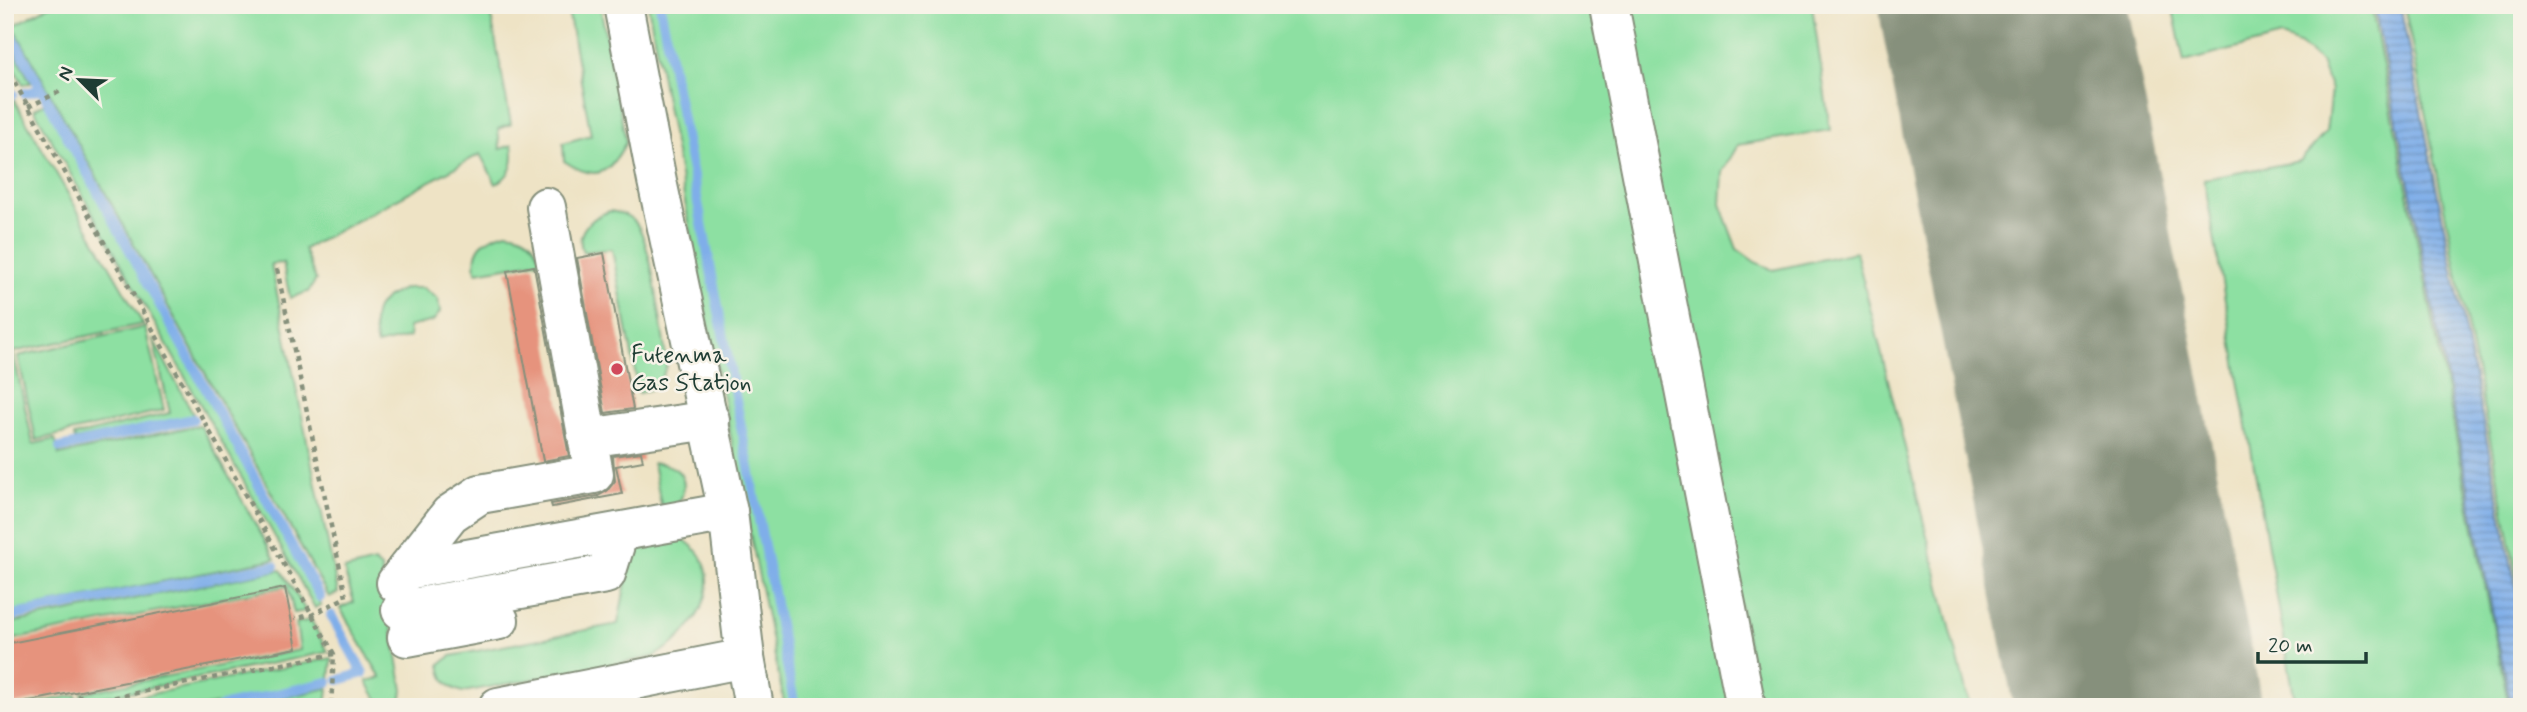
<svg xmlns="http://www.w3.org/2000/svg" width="2527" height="712" viewBox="0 0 2527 712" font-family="Mynerve,sans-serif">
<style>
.green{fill:#8de0a2;stroke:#568e6b;stroke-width:2}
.water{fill:url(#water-rules);stroke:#4f768e;stroke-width:2}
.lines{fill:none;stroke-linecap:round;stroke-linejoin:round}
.stream{stroke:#7faee9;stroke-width:10}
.runway{stroke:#86907c;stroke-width:245}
.building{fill:#e6937d}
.minor-casing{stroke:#86907c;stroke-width:42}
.path{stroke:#86907c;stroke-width:4.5;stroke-dasharray:5 5;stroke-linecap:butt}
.minor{stroke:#fff;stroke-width:38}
.poi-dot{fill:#d1495b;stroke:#f7f3e8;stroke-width:2.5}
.labels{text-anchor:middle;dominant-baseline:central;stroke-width:5;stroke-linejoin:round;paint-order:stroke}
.poi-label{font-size:24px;fill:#1f3d34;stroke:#f7f3e8;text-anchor:start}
</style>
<defs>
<pattern id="water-rules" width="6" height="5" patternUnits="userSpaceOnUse" patternTransform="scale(1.75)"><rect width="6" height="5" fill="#7faee9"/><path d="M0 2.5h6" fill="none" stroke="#678fbe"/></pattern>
</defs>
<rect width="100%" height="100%" fill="#f7f3e8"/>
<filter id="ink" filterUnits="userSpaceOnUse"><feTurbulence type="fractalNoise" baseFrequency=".0143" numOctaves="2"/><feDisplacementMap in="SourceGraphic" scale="14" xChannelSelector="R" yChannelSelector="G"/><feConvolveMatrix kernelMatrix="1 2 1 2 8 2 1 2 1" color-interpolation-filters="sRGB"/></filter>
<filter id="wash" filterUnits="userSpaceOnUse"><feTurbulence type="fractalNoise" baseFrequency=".00686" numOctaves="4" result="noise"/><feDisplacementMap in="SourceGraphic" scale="28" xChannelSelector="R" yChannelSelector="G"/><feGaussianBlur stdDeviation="1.57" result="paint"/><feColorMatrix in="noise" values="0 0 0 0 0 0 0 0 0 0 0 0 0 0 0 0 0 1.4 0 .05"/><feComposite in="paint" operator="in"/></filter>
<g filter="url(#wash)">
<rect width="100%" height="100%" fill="#eee3c5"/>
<g class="green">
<path d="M 51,5 L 489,5 L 511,124 L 498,129 L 500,149 L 512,145 C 515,162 512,175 496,184 L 480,154 L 304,249 L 316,280 L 308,292 L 290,298 L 283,263 L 271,264 L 338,593 L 329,597 L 13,26 Z"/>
<path d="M 567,5 L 600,5 L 626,142 C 609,174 597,183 564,161 L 563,143 L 591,135 Z"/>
<polygon points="648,5 1599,5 1737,707 785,707 704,303"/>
<polygon points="1623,5 1812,5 1830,130 1738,145 1722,172 1720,204 1737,249 1755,262 1773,270 1856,252 1970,707 1760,707"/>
<polygon points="2172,5 2371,5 2509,707 2296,707 2204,179 2300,161 2326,132 2331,90 2321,62 2299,44 2281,37 2184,62"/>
<polygon points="2404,5 2522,5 2522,602"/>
<polygon points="5,34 31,83 23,84 5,53"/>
<polygon points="14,100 143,324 13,352 33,444 55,439 59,455 200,425 275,559 5,613 5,102"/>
<polygon points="45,103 321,605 315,608 34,109"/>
<path d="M 610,211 C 620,213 628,214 635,222 C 652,240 662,334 667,364 C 661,382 659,389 639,393 L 612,249 L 583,252 C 574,231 592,217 610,211 Z"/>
<path d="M 506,232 C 528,234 534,242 542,261 L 476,272 C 472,247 483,239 506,232 Z"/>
<path d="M 407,288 L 423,288 L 438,299 L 440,312 L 433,321 L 408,327 L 410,337 L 377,345 C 369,313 375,299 407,288 Z"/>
<polygon points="145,327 164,410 36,440 18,356"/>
<polygon points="153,339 194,416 75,440 74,436 170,413"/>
<path d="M 653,463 C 681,464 692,481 677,506 L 662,510 Z"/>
<path d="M 680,537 C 726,566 709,610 675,642 C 669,648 660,652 653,657 L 463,692 C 448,688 442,680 440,664 L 451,656 L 618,624 L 631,555 L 650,543 Z"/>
<path d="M 374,562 L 381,568 L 403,690 L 401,703 C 383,710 373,696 367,681 L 381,678 L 340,608 L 354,602 L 344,570 Z"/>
<polygon points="281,570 306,611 294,613 287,586 5,641 5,624"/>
<polygon points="311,620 328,652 84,701 81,693 300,650 296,623"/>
<polygon points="332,658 330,679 204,707 86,707"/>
<polygon points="328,688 326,707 245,707"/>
<polygon points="76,695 77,702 52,707 17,707"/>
</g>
<polygon class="water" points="2374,5 2400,5 2522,617 2522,707 2511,707"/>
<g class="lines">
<g class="stream">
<polyline points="660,5 795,707"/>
<polyline points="5,23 320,597"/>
<polyline points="25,93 42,89"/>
<polyline points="5,95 13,94"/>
<polyline points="60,448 193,419"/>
<polyline points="331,615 363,673 339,680"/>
<polyline points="5,617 274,566"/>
<polyline points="220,707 328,682"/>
</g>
<polyline class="runway" points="2002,5 2138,707"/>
</g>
<g id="blocks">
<g class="building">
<polygon points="604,253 633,409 605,413 577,258"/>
<polygon points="534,266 569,456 543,461 507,271"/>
<polygon points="641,452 643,461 616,466 622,494 552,507 551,504 598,496 607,491 615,481 613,456"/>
<polygon points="285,588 297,648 5,706 5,644"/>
</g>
</g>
</g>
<g filter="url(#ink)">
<use href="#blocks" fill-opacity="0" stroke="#86907c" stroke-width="2"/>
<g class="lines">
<g class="minor-casing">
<g id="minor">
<polyline points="623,5 657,181 728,512 745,658 754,707"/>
<polyline points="1609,5 1746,707"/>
<polyline points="588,438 710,420"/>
<polyline points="406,570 728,512"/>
<polyline points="396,583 450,514 480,494 594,474 546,207"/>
<polyline points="401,610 606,574 619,532"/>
<polyline points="407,637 499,620"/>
<polyline points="498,707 745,658"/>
</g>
</g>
<g class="path">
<polyline points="5,65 334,654 331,707"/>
<polyline points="28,107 63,90"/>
<polyline points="277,269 346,597 312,615 295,618"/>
<polyline points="79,694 82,707"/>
<polyline points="65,707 334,654"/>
</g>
<use href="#minor" class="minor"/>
</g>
</g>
<circle class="poi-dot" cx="617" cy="369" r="7"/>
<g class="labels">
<g class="poi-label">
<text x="631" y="355">Futenma<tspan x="631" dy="28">Gas Station</tspan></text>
</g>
</g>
<rect width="2527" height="712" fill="none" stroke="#f7f3e8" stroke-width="28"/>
<g transform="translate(80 80) rotate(294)" stroke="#f7f3e8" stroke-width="5" paint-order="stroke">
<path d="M0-5L12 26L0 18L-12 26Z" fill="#1f3d34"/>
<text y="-10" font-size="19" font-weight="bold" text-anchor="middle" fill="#1f3d34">N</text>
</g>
<path d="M2258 652v10h108v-10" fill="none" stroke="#1f3d34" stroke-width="3.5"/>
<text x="2268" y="652" font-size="21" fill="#1f3d34" stroke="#f7f3e8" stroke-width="5" paint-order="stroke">20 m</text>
</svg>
